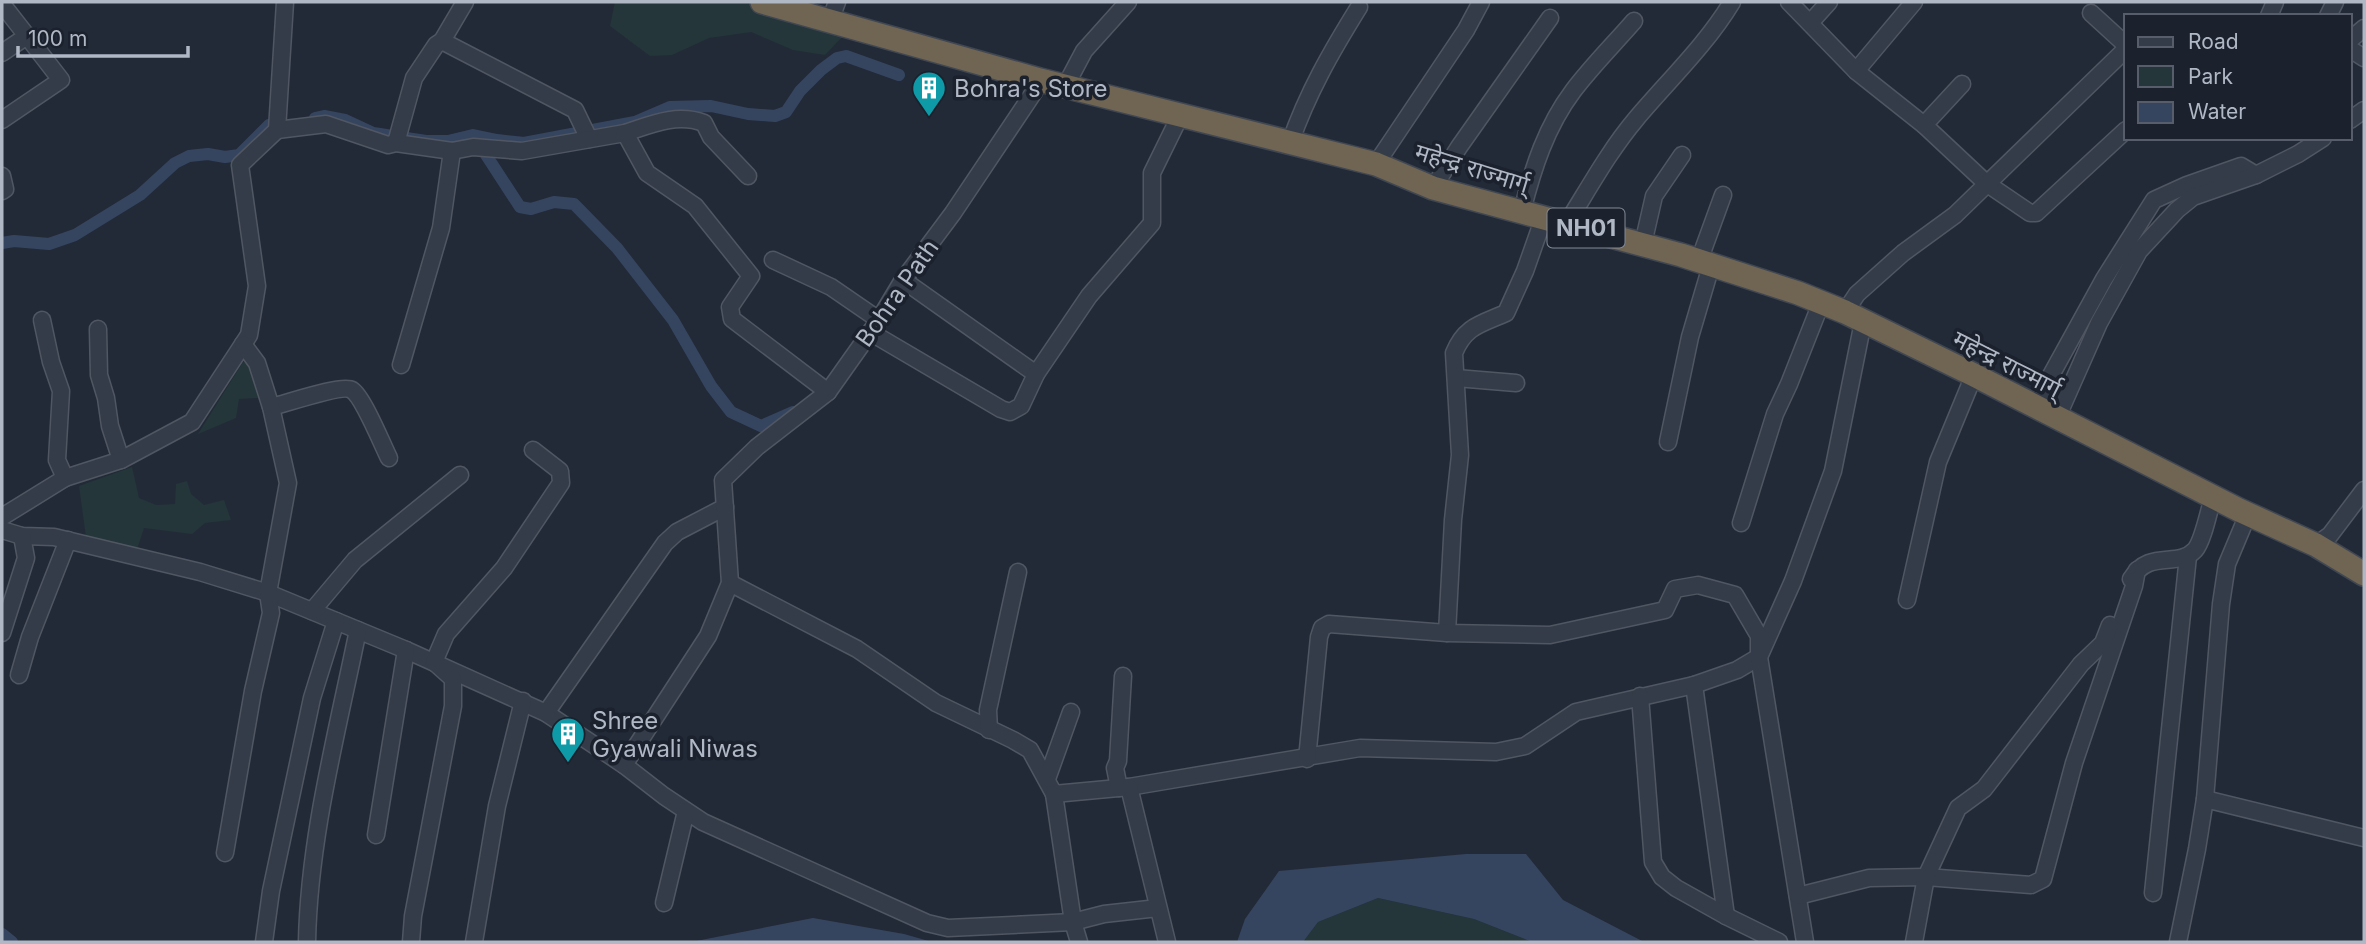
<svg xmlns="http://www.w3.org/2000/svg" width="2366" height="944" viewBox="0 0 2366 944" font-family="Inter,'Noto Sans Devanagari',sans-serif">
<style>
.green{fill:#243639}
.water{fill:#36455f}
.lines{fill:none;stroke-linecap:round;stroke-linejoin:round}
.canal{stroke:#36455f;stroke-width:12}
.minor-casing{stroke:#505763;stroke-width:19}
.highway-casing{stroke:#404753;stroke-width:26}
.minor{stroke:#353c49;stroke-width:16}
.highway{stroke:#6f6552;stroke-width:23}
.labels{text-anchor:middle;dominant-baseline:central;stroke-width:7;stroke-linejoin:round;paint-order:stroke}
.shield{fill:#1b212d;stroke:#838a97;stroke-width:2}
.shield-label{font-size:23px;font-weight:bold;fill:#b0b7c5}
.poi-label{font-size:24px;fill:#b0b7c5;stroke:#1b212d;text-anchor:start}
.street-label{font-size:24px;fill:#b0b7c5;stroke:#1b212d}
</style>
<rect width="100%" height="100%" fill="#222a38"/>
<g class="green">
<polygon points="615,2 746,2 848,31 825,55 793,50 751,32 709,38 672,55 650,56 610,26"/>
<polygon points="243,362 249,363 258,398 239,399 236,418 198,434"/>
<polygon points="132,467 139,498 156,505 175,504 176,484 187,481 191,494 204,505 224,500 231,520 205,523 192,534 144,528 137,549 86,537 79,486"/>
<polygon points="1378,898 1474,919 1532,942 1303,942 1318,922"/>
</g>
<g class="water">
<polygon points="1466,854 1526,854 1563,900 1644,942 1532,942 1474,919 1378,898 1318,922 1303,942 1237,942 1245,919 1279,871"/>
<polygon points="813,918 904,934 932,942 691,942"/>
</g>
<g class="lines">
<g class="canal">
<polyline points="315,118 324,116 345,120 373,133 426,141 448,141 473,135 497,140 524,143 635,122 670,107 711,106 748,114 775,116 786,112 800,91 821,70 837,58 846,56 899,75"/>
<polyline points="479,144 520,207 531,209 554,202 574,204 617,248 673,320 711,386 731,412 761,426 793,412"/>
<polyline points="2,243 14,241 49,244 75,235 140,195 175,163 189,156 208,154 225,157 239,155 269,125 283,123"/>
<polyline points="2,934 12,942"/>
</g>
<g class="minor-casing">
<g id="minor">
<polyline points="1789,2 1856,71 1924,125 1986,183 2030,213 2036,213 2126,130"/>
<polyline points="2,4 27,36 2,53"/>
<polyline points="2091,13 2126,45"/>
<polyline points="2269,16 2275,2"/>
<polyline points="2328,16 2335,2"/>
<polyline points="830,21 837,2"/>
<polyline points="1810,23 1829,2"/>
<polyline points="2350,40 2364,28"/>
<polyline points="442,41 575,110 589,139"/>
<polyline points="2350,49 2364,58"/>
<polyline points="1856,71 1914,2"/>
<polyline points="1066,85 1084,51 1128,2"/>
<polyline points="2,120 61,80 27,36"/>
<polyline points="2350,120 2364,110"/>
<polyline points="1924,125 1962,84"/>
<polyline points="277,130 326,124 388,145 396,143 452,151 473,147 522,151 625,133 647,173 695,206 751,276 730,307 732,319 828,392"/>
<path d="M 625,133 C 652,124 677,113 704,123 L 711,137 L 748,176"/>
<polyline points="396,143 414,78 436,45 442,41 465,2"/>
<path d="M 1290,143 C 1308,92 1331,52 1359,7"/>
<polyline points="1376,164 1466,30 1481,2"/>
<polyline points="2,176 5,189 2,191"/>
<polyline points="1433,188 1459,147 1550,18"/>
<path d="M 1522,211 C 1533,168 1546,127 1573,91 C 1591,67 1614,44 1634,21"/>
<path d="M 1567,223 C 1589,188 1609,151 1636,119 C 1668,81 1706,45 1732,2"/>
<polyline points="1643,244 1654,196 1682,155"/>
<polyline points="773,260 831,287 879,320"/>
<polyline points="1699,261 1723,195"/>
<polyline points="903,280 1036,374"/>
<polyline points="1845,312 1857,294 1903,253 1955,215 2126,49"/>
<polyline points="42,320 51,362 61,391 57,460 65,478"/>
<polyline points="98,329 99,375 106,398 110,426 121,460"/>
<polyline points="870,332 1001,409 1010,412 1021,406 1036,374 1089,296 1152,223 1152,173 1180,116"/>
<polyline points="401,365 441,228 452,151"/>
<polyline points="1456,378 1516,383"/>
<path d="M 271,407 C 285,404 342,384 352,390 C 363,397 382,444 389,458"/>
<polyline points="2055,416 2042,395 2050,377 2104,279 2154,200 2187,185 2241,166 2256,175"/>
<polyline points="2057,418 2099,323 2139,251 2177,210 2193,197 2256,175 2298,154 2323,138"/>
<polyline points="1668,442 1690,337 1711,266"/>
<polyline points="2,517 65,478 121,460 192,422 249,335 257,286 240,165 277,130 285,2"/>
<polyline points="1741,523 1775,414 1789,384 1821,303"/>
<polyline points="2,530 22,536 54,537 200,572 268,593 406,650 546,713 624,765 664,796 703,822 927,923 948,928 1073,922 1104,914 1158,908"/>
<polyline points="2316,545 2330,535 2364,490"/>
<path d="M 2131,579 C 2150,548 2177,569 2195,550 C 2203,541 2209,510 2213,497"/>
<polyline points="730,583 857,649 936,703 1013,740 1030,750 1054,794 1129,787 1360,748 1496,752 1525,746 1576,712 1694,685 1737,670 1759,657 1793,581 1833,471 1863,322"/>
<polyline points="1907,600 1938,462 1974,375"/>
<polyline points="312,611 355,560 460,475"/>
<polyline points="2,633 26,558 22,536"/>
<path d="M 1447,633 L 1453,520 L 1460,455 L 1454,353 C 1465,326 1481,324 1506,313 L 1525,271 L 1544,217"/>
<polyline points="19,675 30,637 68,540"/>
<polyline points="1694,685 1726,916"/>
<polyline points="1640,696 1653,862 1662,877 1676,888 1726,916 1779,942"/>
<polyline points="546,713 665,543 677,532 725,507"/>
<polyline points="989,730 988,710 1018,572"/>
<polyline points="1307,759 1319,637 1322,628 1329,624 1447,633 1550,635 1665,610 1675,589 1698,585 1735,595 1759,636 1759,657 1805,942"/>
<polyline points="624,765 708,636 730,583 723,480 757,447 828,392 879,320 903,280 953,213 1034,92 1040,80"/>
<polyline points="1047,779 1071,712"/>
<polyline points="1129,787 1167,942"/>
<polyline points="1119,788 1115,768 1118,761 1123,676"/>
<polyline points="1054,794 1073,922 1079,942"/>
<polyline points="2205,799 2364,838"/>
<polyline points="376,835 406,650"/>
<polyline points="225,853 253,691 271,613 268,593 288,483 271,407 257,363 243,344"/>
<polyline points="2153,893 2188,556"/>
<polyline points="1798,896 1869,878 1926,877 2031,885 2043,879 2074,763 2134,586 2137,570"/>
<polyline points="664,903 686,811"/>
<polyline points="264,942 271,891 312,698 336,621"/>
<path d="M 307,942 C 309,837 337,733 358,630"/>
<polyline points="411,942 413,916 453,706 453,679 434,662 446,634 504,568 561,483 560,471 533,450"/>
<polyline points="474,942 497,806 523,701"/>
<polyline points="1914,942 1926,877 1958,808 1984,789 2081,664 2103,643 2110,625"/>
<polyline points="2178,942 2197,849 2205,799 2221,604 2227,564 2248,514"/>
</g>
</g>
<g class="highway-casing">
<polyline id="highway" points="762,2 1040,80 1376,164 1433,188 1681,255 1798,293 1845,312 1974,375 2239,510 2316,545 2364,574"/>
</g>
<use href="#minor" class="minor"/>
<use href="#highway" class="highway"/>
</g>
<defs>
<g id="building-pin" transform="scale(1.75)"><path d="M0 17L-7.5 6A9.5 9.5 0 1 1 7.5 6Z" fill="#0f9aa8" stroke="#1b212d"/><path d="M-4-6H4V6H1V3H-1V6H-4ZM-2.5-4.3h1.7v1.8h-1.7ZM.8-4.3h1.7v1.8H.8ZM-2.5-1h1.7V.8h-1.7ZM.8-1h1.7V.8H.8Z" fill="#fff"/></g>
</defs>
<g fill-rule="evenodd">
<use href="#building-pin" x="929" y="88"/>
<use href="#building-pin" x="568" y="734"/>
</g>
<g class="labels">
<rect class="shield" x="1547.5" y="208.5" width="77" height="39" rx="5"/>
<g class="shield-label">
<text x="1586" y="228">NH01</text>
</g>
<g class="poi-label">
<text x="954" y="88">Bohra's Store</text>
<text x="592" y="720">Shree<tspan x="592" dy="28">Gyawali Niwas</tspan></text>
</g>
<g class="street-label">
<text transform="translate(1472 168) rotate(17)">महेन्द्र राज्मार्ग्</text>
<text transform="translate(897 293) rotate(-55)">Bohra Path</text>
<text transform="translate(2007 364) rotate(27)">महेन्द्र राज्मार्ग्</text>
</g>
</g>
<rect width="2366" height="944" fill="none" stroke="#b0b7c5" stroke-width="7"/>
<rect x="2124" y="14" width="228" height="126" fill="#1b212d" stroke="#575d6a" stroke-width="2"/>
<rect x="2138" y="37" width="35" height="10" fill="#353c49" stroke="#575d6a" stroke-width="2"/>
<text x="2188" y="49" font-size="21" fill="#b0b7c5">Road</text>
<rect x="2138" y="66" width="35" height="21" fill="#243639" stroke="#575d6a" stroke-width="2"/>
<text x="2188" y="84" font-size="21" fill="#b0b7c5">Park</text>
<rect x="2138" y="102" width="35" height="21" fill="#36455f" stroke="#575d6a" stroke-width="2"/>
<text x="2188" y="119" font-size="21" fill="#b0b7c5">Water</text>
<path d="M18 46v10h170v-10" fill="none" stroke="#b0b7c5" stroke-width="3.5"/>
<text x="28" y="46" font-size="21" fill="#b0b7c5" stroke="#1b212d" stroke-width="5" paint-order="stroke">100 m</text>
</svg>
